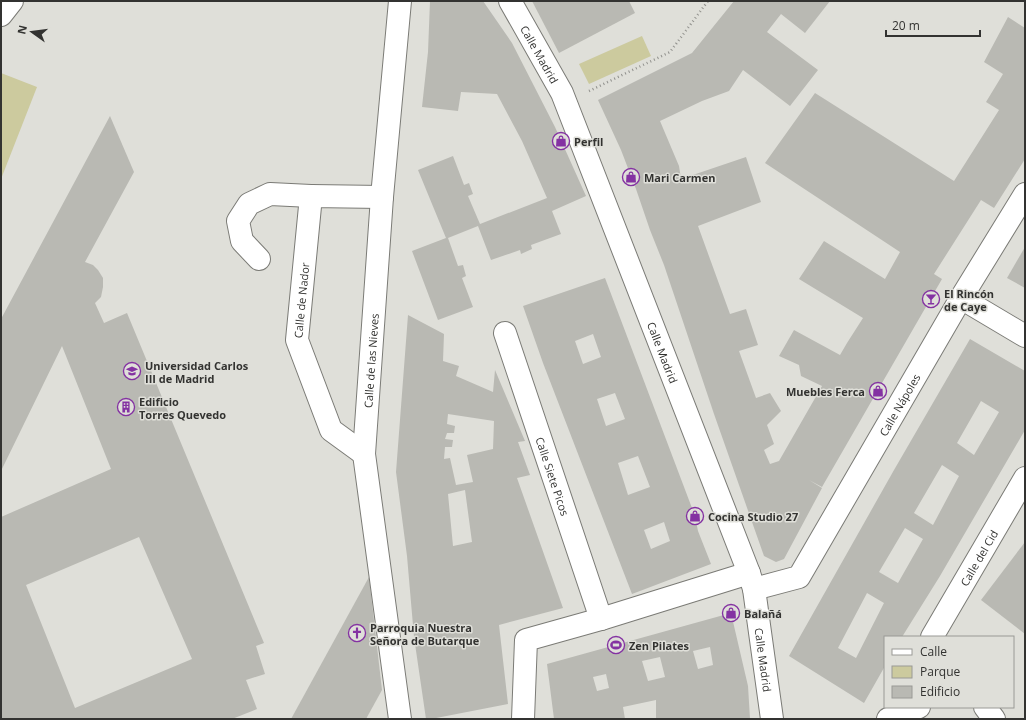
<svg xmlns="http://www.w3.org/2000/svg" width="1026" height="720" viewBox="0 0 1026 720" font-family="'Open Sans',sans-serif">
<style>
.green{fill:#ccca9e}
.building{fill:#b9b9b3;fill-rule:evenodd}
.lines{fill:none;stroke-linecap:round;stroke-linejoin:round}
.minor-casing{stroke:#7b7b76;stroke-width:24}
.path{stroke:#91918d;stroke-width:2.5;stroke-dasharray:1 3;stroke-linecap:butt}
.minor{stroke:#fff;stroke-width:22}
.labels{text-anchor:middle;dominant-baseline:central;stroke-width:3;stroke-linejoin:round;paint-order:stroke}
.street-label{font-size:11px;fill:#333331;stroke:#dfdfd9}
.poi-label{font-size:11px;font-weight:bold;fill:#333331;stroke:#dfdfd9;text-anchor:start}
</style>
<rect width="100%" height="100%" fill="#dfdfd9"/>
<g class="green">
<polygon points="642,36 651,56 589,84 579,64"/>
<polygon points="1,73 37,87 1,179"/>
</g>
<g class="building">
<polygon points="430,1 483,1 512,43 555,127 586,196 552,211 561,234 531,245 532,249 521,254 520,250 491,260 478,226 448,238 458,266 463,265 466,276 462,278 473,307 438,320 412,251 446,238 418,170 453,156 464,185 469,183 473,194 468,196 480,224 547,198 522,141 497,94 461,92 458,111 422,107 428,52"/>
<polygon points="532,1 629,1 635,13 559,53"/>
<polygon points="734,1 830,1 805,33 781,14 767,32 818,70 790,106 743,70 729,91 702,101 660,121 679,166 681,179 746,157 761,202 698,226 730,314 746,309 758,345 739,351 756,398 770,393 781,411 767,425 774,444 764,450 770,464 779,461 822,386 801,376 799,365 779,356 794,330 840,355 847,343 863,318 799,279 824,241 885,279 900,252 765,163 815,93 954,181 999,110 986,102 1003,74 984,62 1008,17 1025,28 1025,159 994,208 981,200 934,274 942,279 822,487 809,480 822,488 784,559 776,562 764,556 714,414 664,265 650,230 636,189 621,150 598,100 692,53"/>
<path d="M 110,116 L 134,172 L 85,262 L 93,265 L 98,270 L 103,278 L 103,287 L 101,297 L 95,303 L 104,323 L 127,313 L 264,643 L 256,646 L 265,674 L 246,680 L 257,709 L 232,719 L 1,719 L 1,517 L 111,469 L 62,346 L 1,471 L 1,319 ZM 139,537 L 192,659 L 75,708 L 26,585 Z"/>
<polygon points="1025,247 1025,288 1007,278"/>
<path d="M 605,278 L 695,516 L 698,531 L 711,564 L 632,594 L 543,363 L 523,306 ZM 593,334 L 601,357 L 583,364 L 575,341 ZM 615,393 L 625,419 L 606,426 L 597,399 ZM 638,456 L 650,487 L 628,495 L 618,463 ZM 664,522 L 670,541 L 651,549 L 644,530 Z"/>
<path d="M 408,315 L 444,334 L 443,361 L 459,366 L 456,376 L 493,392 L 495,370 L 525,441 L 518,442 L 530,475 L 517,478 L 563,608 L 499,625 L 508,704 L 431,719 L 426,719 L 414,637 L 407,556 L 396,472 ZM 448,414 L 494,421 L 493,449 L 467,455 L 473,482 L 456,485 L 450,458 L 444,459 L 445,447 L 452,447 L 453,440 L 445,439 L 447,433 L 454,433 L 455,426 L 447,424 ZM 465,490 L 472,542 L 453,546 L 448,494 Z"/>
<path d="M 970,339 L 1025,371 L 1025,430 L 940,576 L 902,637 L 885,637 L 885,666 L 864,703 L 789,656 L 894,470 ZM 981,401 L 999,412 L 974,455 L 957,443 ZM 942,465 L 959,476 L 933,525 L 914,513 ZM 905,528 L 923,539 L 898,583 L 879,572 ZM 867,593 L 884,603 L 856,658 L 838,648 Z"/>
<polygon points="1025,542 1025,634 981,600"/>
<polygon points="369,577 382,690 366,719 291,719"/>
<path d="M 731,613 L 748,686 L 750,719 L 656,719 L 656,700 L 623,707 L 625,719 L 554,719 L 547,664 ZM 710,647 L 713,665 L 698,669 L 693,651 ZM 660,657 L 665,677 L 648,681 L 642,661 ZM 606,674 L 609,688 L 597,691 L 593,677 Z"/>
</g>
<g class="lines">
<g class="minor-casing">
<g id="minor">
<path id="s1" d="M 510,1 L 562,93 L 749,573 L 754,589 L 772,719"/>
<polyline points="1,15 12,1"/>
<polyline points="259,259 242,241 238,221 249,204 270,194 311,196"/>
<polyline points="961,298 1025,336"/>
<path id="s2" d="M 505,333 L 601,619"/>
<path id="s3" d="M 364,454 L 331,430 L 297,340 L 311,196 L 382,197"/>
<path id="s4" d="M 754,589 L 799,577 L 961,298 L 1025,194"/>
<path id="s5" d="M 932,637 L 1025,478"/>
<polyline points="985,707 994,719"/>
<path id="s6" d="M 400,719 L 364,454 L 382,197 L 400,1"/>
<polyline points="523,719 526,640 601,619 749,573"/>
<polyline points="888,719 919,707"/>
</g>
</g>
<polyline class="path" points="589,91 670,52 708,1"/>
<use href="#minor" class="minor"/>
</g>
<defs>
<g id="shop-ring" transform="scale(0.9)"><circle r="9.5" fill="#dfdfd9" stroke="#8432a2" stroke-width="1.5"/><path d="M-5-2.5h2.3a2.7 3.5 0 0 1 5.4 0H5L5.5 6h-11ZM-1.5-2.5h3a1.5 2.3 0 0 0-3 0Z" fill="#8432a2"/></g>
<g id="bar-ring" transform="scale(0.9)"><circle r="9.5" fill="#dfdfd9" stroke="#8432a2" stroke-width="1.5"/><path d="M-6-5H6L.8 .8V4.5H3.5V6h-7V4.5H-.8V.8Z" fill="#8432a2"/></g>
<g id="university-ring" transform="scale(0.9)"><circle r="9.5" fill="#dfdfd9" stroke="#8432a2" stroke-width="1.5"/><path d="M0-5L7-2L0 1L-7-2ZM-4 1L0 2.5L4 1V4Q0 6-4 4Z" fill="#8432a2"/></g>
<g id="building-ring" transform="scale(0.9)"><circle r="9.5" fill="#dfdfd9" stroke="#8432a2" stroke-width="1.5"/><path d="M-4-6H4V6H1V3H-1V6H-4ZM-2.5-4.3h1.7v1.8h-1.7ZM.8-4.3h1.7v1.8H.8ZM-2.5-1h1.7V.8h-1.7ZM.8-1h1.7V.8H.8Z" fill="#8432a2"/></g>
<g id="church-ring" transform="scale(0.9)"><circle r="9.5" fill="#dfdfd9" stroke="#8432a2" stroke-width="1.5"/><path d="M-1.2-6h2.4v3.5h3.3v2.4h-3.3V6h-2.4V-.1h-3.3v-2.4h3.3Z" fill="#8432a2"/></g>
<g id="stadium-ring" transform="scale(0.9)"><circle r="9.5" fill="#dfdfd9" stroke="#8432a2" stroke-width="1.5"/><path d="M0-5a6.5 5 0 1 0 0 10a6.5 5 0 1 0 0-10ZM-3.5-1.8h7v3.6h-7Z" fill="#8432a2"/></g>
</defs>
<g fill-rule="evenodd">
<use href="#shop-ring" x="561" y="141"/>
<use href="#shop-ring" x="631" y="177"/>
<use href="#bar-ring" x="931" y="299"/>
<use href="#university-ring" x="132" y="371"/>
<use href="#shop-ring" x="878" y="391"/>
<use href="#building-ring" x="126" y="407"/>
<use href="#shop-ring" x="695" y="516"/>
<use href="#shop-ring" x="731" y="613"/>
<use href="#church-ring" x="357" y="633"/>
<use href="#stadium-ring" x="616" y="645"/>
</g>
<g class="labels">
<g class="street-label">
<text stroke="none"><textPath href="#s1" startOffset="61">Calle Madrid</textPath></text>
<text stroke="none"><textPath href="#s3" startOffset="177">Calle de Nador</textPath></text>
<text stroke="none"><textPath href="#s1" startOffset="384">Calle Madrid</textPath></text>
<text stroke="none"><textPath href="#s6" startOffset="361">Calle de las Nieves</textPath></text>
<text stroke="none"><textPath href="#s4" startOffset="246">Calle Nápoles</textPath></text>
<text stroke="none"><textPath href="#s2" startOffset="151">Calle Siete Picos</textPath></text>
<text stroke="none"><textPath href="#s5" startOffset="92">Calle del Cid</textPath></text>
<text stroke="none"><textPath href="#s1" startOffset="709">Calle Madrid</textPath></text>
</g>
<g class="poi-label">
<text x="574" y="141">Perfil</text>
<text x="644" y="177">Mari Carmen</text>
<text x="944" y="293">El Rincón<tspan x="944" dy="13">de Caye</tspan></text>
<text x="145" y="365">Universidad Carlos<tspan x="145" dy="13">III de Madrid</tspan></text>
<text x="865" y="391" text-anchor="end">Muebles Ferca</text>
<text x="139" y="401">Edificio<tspan x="139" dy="13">Torres Quevedo</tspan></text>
<text x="708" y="516">Cocina Studio 27</text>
<text x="744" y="613">Balañá</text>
<text x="370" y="627">Parroquia Nuestra<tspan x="370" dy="13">Señora de Butarque</tspan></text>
<text x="629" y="645">Zen Pilates</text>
</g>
</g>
<rect width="1026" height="720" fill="none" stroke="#333331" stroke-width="4"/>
<rect x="884" y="636" width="130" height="72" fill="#dfdfd9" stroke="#9a9a96"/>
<rect x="892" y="649" width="20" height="6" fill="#ffffff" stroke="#9a9a96"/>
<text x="920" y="656" font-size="12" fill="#333331">Calle</text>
<rect x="892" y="666" width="20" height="12" fill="#ccca9e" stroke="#9a9a96"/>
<text x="920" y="676" font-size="12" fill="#333331">Parque</text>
<rect x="892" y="686" width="20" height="12" fill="#b9b9b3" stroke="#9a9a96"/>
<text x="920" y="696" font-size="12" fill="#333331">Edificio</text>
<g transform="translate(32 32) rotate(284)" stroke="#dfdfd9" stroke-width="3" paint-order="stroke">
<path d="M0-3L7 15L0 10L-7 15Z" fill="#333331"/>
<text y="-6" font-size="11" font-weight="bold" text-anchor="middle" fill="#333331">N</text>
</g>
<path d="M886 30v6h94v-6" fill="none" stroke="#333331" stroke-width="2"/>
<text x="892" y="30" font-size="12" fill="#333331" stroke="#dfdfd9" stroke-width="3" paint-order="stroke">20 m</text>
</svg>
